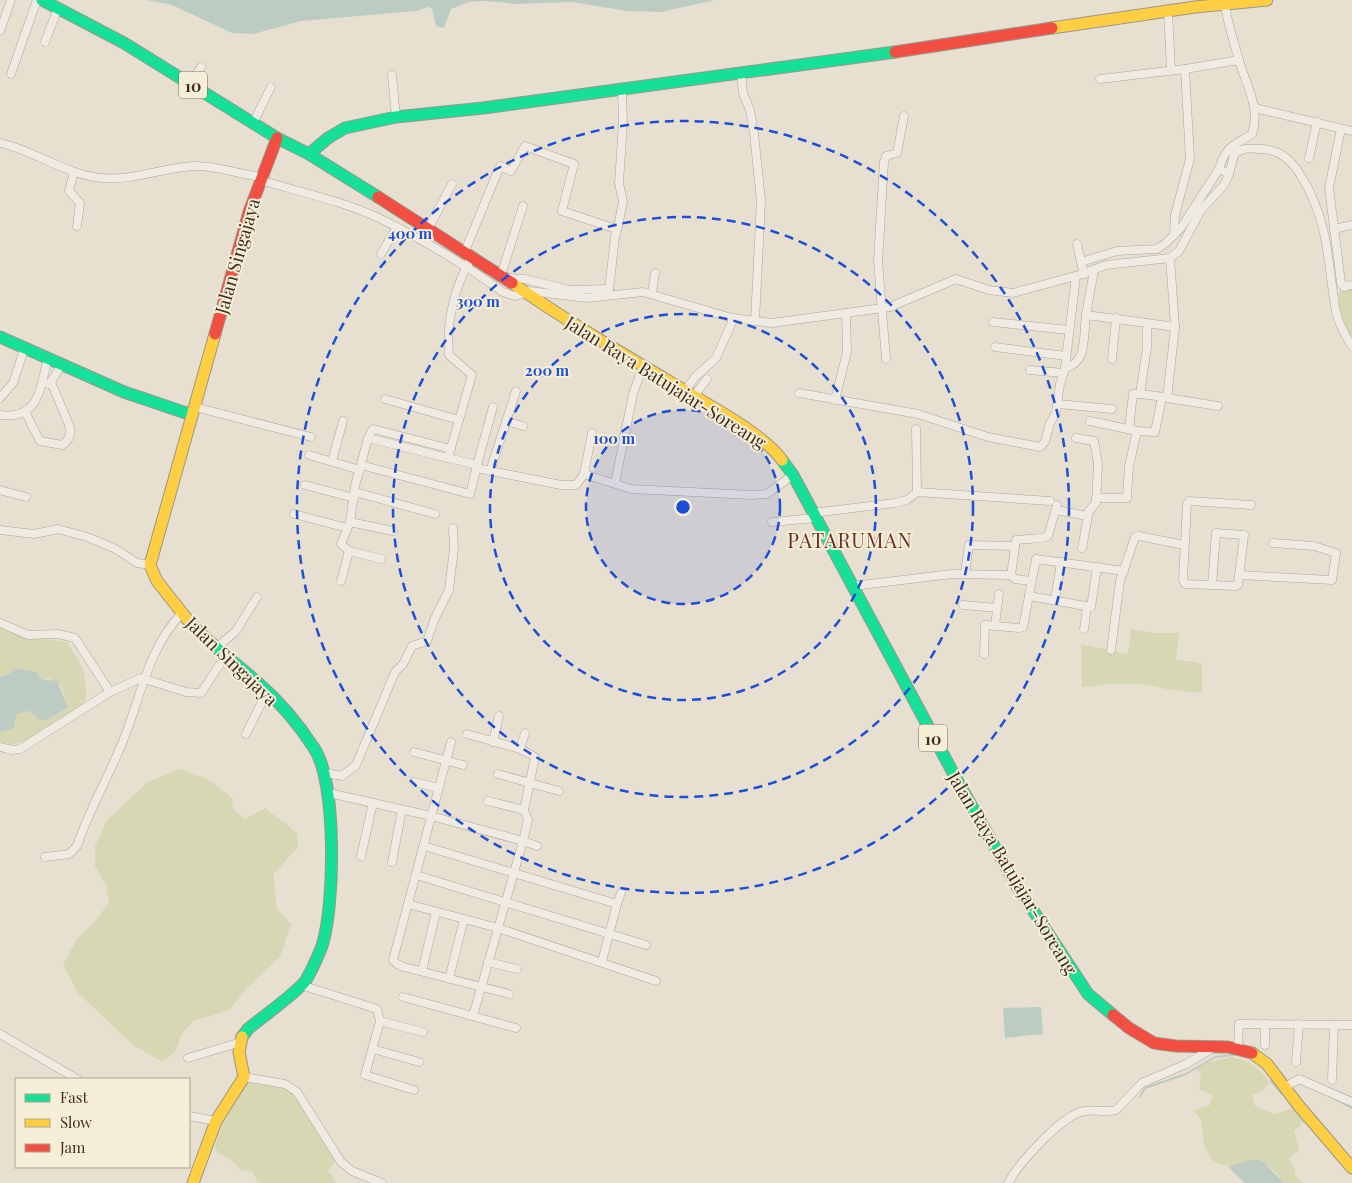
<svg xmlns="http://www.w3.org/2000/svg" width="1352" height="1183" viewBox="0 0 1352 1183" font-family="'Playfair Display',serif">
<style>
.green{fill:#d6d7b3}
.water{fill:#bcccc2}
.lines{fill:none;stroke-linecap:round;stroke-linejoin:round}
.stream{stroke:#bcccc2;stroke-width:2}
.street-casing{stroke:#ada599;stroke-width:9}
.fast-casing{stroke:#9c958a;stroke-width:13}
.slow-casing{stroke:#9c958a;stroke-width:13}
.jam-casing{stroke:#9c958a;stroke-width:13}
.street{stroke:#efebe3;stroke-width:8}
.fast{stroke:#16e098;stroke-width:11}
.slow{stroke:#ffcf43;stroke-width:11}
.jam{stroke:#f24e42;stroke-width:11}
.ring{fill:none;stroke:#1d4ed8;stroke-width:2.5;stroke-dasharray:9 6}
.labels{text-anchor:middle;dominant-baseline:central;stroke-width:4;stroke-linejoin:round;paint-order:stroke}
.shield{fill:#f7eed8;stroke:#756857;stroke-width:1}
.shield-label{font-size:16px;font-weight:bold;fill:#3d2e20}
.street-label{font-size:18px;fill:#3d2e20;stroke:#f7eed8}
.quarter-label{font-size:20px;letter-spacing:1px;fill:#6b2e1e;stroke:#f7eed8}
.centre{fill:#1d4ed8;stroke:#f7eed8;stroke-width:2.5}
.ring-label{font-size:15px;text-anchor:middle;font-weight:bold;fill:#1d4ed8;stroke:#f7eed8;stroke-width:4;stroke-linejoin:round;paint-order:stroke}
</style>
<rect width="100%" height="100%" fill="#e7e0d1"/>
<g class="green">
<polygon points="1352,288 1352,340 1339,311 1339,292"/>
<path d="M 0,629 L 25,637 L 68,642 C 71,651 75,655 80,663 C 86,675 86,687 86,699 C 76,716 19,750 0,745 L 0,732 L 14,728 L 15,714 L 28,711 L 40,720 L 68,707 L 61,686 L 48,678 L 40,680 L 27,670 L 16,668 L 9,674 L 0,677 Z"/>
<polygon points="1131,629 1153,633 1179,633 1176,660 1197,662 1202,665 1202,693 1171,690 1143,684 1108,684 1082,687 1081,644 1128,654"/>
<polygon points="181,769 207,779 232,798 233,809 245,819 265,808 297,833 298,847 273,875 277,909 291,924 280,957 246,989 230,1010 193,1021 181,1035 176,1051 162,1062 133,1045 78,993 63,965 77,939 97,919 109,902 106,885 95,866 95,846 107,820 149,781"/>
<path d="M 1231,1057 C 1250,1061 1258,1068 1270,1082 L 1263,1091 L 1252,1095 L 1255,1106 L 1274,1114 L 1294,1108 L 1304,1122 L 1294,1131 L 1299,1150 L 1289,1158 L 1296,1171 L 1294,1174 L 1303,1183 L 1284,1183 C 1279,1177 1272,1168 1265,1164 C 1257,1160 1250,1162 1243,1164 C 1206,1172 1204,1150 1201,1119 L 1193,1110 L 1210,1105 L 1213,1095 L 1199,1089 L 1201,1077 L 1197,1069 L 1205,1063 Z"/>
<path d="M 247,1083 C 265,1082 285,1084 298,1098 L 333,1154 L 335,1162 L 328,1171 L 336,1183 L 261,1183 L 257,1182 L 253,1172 L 240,1170 C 232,1155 223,1160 215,1148 C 221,1124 228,1102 247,1083 Z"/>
</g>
<g class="water">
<polygon points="147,0 715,0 661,12 627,11 571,2 517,4 485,1 469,2 451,9 444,28 436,26 432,9 428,7 416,11 301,21 253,34 232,33 172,5"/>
<polygon points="16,668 37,672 40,679 57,681 68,707 47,720 40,720 28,711 16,714 14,728 0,732 0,677 9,674"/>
<polygon points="1041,1007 1043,1034 1005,1038 1003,1008"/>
<path d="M 1257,1159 L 1265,1164 L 1284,1183 L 1245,1183 L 1228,1167 C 1237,1164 1246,1161 1257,1159 Z"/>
</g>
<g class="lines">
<g class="stream">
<polyline points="1271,1081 1282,1094"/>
<polyline points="1330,1096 1352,1108"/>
<polyline points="1140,1097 1145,1088 1186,1074 1215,1057 1233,1055"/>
</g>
<g class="street-casing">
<g id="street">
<polyline points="1168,11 1171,70"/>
<polyline points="0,31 11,0"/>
<polyline points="45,42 58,8"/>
<polyline points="11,74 37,0"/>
<polyline points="741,74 743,93 750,110 754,133 761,201 755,321"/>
<polyline points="392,75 396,117"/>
<polyline points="1100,79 1185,69"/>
<polyline points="191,83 201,67"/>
<polyline points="1255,108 1352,131"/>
<polyline points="253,123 271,87"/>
<polyline points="1341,129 1329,188 1341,283 1344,287 1352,285"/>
<path d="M 0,143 C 35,151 65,174 101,178 C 132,181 162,168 193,166 C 214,165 239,174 261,177"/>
<polyline points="1309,158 1317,122"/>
<polyline points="74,172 69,191 80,203 77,226"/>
<path d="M 1229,174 L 1234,155 C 1242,147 1251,148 1262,149 C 1282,150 1293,162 1303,179 C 1330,226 1327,261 1336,312 C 1339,325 1345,335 1352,346"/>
<path d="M 260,180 C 300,192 343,201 381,219 C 424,240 464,264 503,292 L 515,296 L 526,293"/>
<polyline points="428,229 452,184"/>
<polyline points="1334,229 1352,225"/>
<polyline points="617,231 623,202 619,183 623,123 622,89"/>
<polyline points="1174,235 1175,215 1190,159 1185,69 1239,60"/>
<polyline points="1077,244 1084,274"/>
<polyline points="465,251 500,166 511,171 525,146 574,164 562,211 616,229 609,289"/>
<polyline points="381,254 397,227"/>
<polyline points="1170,258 1175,327 1167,398 1218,406"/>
<polyline points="1081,262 1117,251 1157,249 1166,243 1181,228 1219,169"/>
<polyline points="501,275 523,206"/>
<polyline points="507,278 525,279 569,290 609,289 609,294"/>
<path d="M 529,291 L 587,298 L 643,292 L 732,318 L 772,323 L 890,307 L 956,279 L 989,290 L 1013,293 L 1079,275 L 1106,265 L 1170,258 L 1179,251 L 1201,210 L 1224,185 L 1229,174 L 1219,169 C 1226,146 1233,146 1252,134 C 1261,108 1246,85 1239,60 C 1234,42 1226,18 1224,0"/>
<polyline points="652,293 655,273"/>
<polyline points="1086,315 1094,270"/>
<polyline points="993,322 1069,330"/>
<polyline points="1147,323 1175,327"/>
<polyline points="995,347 1066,356"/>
<polyline points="886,359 878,261 884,162 886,156 897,153 904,116"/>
<polyline points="1112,359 1116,318"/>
<polyline points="1065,368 1076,276"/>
<polyline points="1030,370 1063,373"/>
<polyline points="48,384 51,382 62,364"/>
<polyline points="685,391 695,377 716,358 734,318"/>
<path d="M 799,393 L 918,414 L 988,437 L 1040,447 L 1045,442 L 1050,423 L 1056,413 L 1060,384 L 1065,368 C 1088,363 1083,335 1086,315 L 1147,323 L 1147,347 L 1140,394 L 1133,394 L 1129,429"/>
<polyline points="1140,394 1165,397"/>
<polyline points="694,396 707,379"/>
<polyline points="0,398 13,383 25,347"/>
<polyline points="385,399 459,420"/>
<polyline points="835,400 847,352 846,313"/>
<polyline points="1058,404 1112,409"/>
<polyline points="195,407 311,437"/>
<path d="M 25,412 L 40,441 L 62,445 C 69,441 71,435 70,427 L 51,382"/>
<path d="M 0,415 C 40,420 40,387 48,358"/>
<polyline points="506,421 523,426"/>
<polyline points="1090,421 1137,431 1155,432 1162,397"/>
<polyline points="916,429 917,492"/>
<polyline points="368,438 373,429 451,449"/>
<polyline points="1076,438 1094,441 1098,464 1096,503 1089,511 1082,548"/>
<polyline points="309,455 360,470"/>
<polyline points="448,458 477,465 493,407"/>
<polyline points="332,461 343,421"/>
<polyline points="361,465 470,494 477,465"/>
<polyline points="476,468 561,485 576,485 584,474 592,433"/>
<polyline points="490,471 516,391"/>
<polyline points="584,474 631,489 752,495 767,494 793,475"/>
<polyline points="615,483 633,394 643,366"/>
<polyline points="305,485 354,498"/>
<polyline points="0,490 26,497"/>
<polyline points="355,492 435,514"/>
<polyline points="1096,498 1127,498 1129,466 1137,431"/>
<polyline points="1057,510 1087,516"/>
<polyline points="812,513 895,503 907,500 917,492 1050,501"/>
<polyline points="294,514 347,528"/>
<polyline points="350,522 393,531"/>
<polyline points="772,522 815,518"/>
<polyline points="0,530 34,534 58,529 87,537 114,548 137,563 150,565"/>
<path d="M 381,559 L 349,551 L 341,544 L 350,522 L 355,486 L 368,438 L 448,458 L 472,375 L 449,355 C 446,321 455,286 472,256"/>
<polyline points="965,573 969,545 1015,546"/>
<polyline points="1011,575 1015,579 1031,581"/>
<polyline points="1239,575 1332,580 1336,553 1314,546 1273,543"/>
<polyline points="341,581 349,551"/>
<polyline points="1212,585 1216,533 1244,535 1238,585 1236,586 1185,584 1183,580 1187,504 1189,501 1251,505"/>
<path d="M 853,586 L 952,574 L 1011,575 L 1016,540 C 1027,538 1039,540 1048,536 L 1057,505"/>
<polyline points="1029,596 1091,607 1097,567"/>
<polyline points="1055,600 1061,562"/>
<polyline points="963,605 997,608"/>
<polyline points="0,623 28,635 58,634 75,638 110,692"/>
<polyline points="995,625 999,594"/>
<polyline points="1084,629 1087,607"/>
<polyline points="216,648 236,631 257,597"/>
<polyline points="1111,650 1120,581 1135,537 1139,536 1184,545"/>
<polyline points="984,654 985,625 1019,628 1023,627 1036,559 1124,571"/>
<polyline points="246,734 267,692"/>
<polyline points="467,734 520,749 535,757 524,810 528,820 523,841 537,846"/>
<polyline points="451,742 393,960 397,964 404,967 509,994"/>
<polyline points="493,742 499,716"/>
<polyline points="0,747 12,750 20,749 110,692 141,678 186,692 201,693 226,655"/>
<polyline points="520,749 525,733"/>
<polyline points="414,752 463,765"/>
<polyline points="325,773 342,776 356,765 395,672 403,664 412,646 427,641 435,618 449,590 454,548 453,528"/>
<polyline points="498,774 559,791"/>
<polyline points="414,782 438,788"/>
<polyline points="329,793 431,816 523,841 473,1016"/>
<polyline points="488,801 524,810"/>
<polyline points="424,846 617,904 602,961"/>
<polyline points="361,856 373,803"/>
<path d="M 45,857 L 69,854 L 77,846 C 89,810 109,776 123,741 C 141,697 148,648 182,613"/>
<polyline points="392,862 402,810"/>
<polyline points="416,875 646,945"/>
<polyline points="408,904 498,928 656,981"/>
<polyline points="617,904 621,893"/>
<polyline points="488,962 517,969"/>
<polyline points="422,971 436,912"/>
<polyline points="449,979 464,919"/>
<polyline points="301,985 377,1009 380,1021 365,1075 414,1090"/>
<polyline points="403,997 516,1028"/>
<polyline points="380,1021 423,1032"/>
<polyline points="0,1034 77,1079"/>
<polyline points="1265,1045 1265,1024"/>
<polyline points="1238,1048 1239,1024 1352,1025"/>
<polyline points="373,1049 419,1062"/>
<polyline points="188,1058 238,1043"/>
<polyline points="1296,1062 1299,1024"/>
<polyline points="244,1077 285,1084 297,1092 341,1162 352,1171 382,1183"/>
<polyline points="1332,1080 1334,1025"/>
<polyline points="1285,1087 1299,1079 1352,1102"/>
<polyline points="189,1116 216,1121"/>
<path d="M 1008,1183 C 1019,1163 1062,1115 1084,1111 C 1095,1109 1105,1113 1116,1110 L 1142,1083 L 1186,1064 L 1213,1048"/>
</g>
</g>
<g class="fast-casing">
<g id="fast">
<polyline points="42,0 124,43 277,138 309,154 378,197"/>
<polyline points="309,154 328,138 345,128 396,117 483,108 895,52"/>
<polyline points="0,337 124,392 192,415"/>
<polyline points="782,460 793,475 958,782 1017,886 1088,994 1113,1015"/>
<path d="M 187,619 C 207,643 234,661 257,682 C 278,700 299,725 314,748 C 337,782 335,906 322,946 C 318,956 312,970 306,980 C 298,992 261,1018 248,1029 L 242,1037"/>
</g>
</g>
<g class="slow-casing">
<g id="slow">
<polyline points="1052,28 1195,7 1267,0"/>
<path d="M 512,283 C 568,322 628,357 687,392 C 714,408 764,435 782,460"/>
<polyline points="187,619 157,581 150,565 215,334"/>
<polyline points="1252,1053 1267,1064 1299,1106 1352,1168"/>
<polyline points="193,1183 216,1121 244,1077 239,1052 242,1037"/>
</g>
</g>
<g class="jam-casing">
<g id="jam">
<polyline points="895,52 1052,28"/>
<polyline points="378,197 512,283"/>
<polyline points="215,334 249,212 277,138"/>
<polyline points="1113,1015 1129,1028 1154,1043 1176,1046 1228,1047 1252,1053"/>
</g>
</g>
<use href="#street" class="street"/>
<use href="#fast" class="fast"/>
<use href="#slow" class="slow"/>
<use href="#jam" class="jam"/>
</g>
<circle cx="683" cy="507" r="97" fill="#1d4ed8" fill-opacity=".12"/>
<g class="ring">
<circle cx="683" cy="507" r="97"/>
<circle cx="683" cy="507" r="193"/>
<circle cx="683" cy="507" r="290"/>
<circle cx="683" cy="507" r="386"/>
</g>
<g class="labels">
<g class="shield">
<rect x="179" y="71.5" width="28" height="27" rx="4"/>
<rect x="919" y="724.5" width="28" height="27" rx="4"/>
</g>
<g class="shield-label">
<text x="193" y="85">10</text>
<text x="933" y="738">10</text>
</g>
<g class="street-label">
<text transform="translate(237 256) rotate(-74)">Jalan Singajaya</text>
<text transform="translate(666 382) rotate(32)">Jalan Raya Batujajar-Soreang</text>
<text transform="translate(232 661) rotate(44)">Jalan Singajaya</text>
<text transform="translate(1013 873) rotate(59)">Jalan Raya Batujajar-Soreang</text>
</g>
<g class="quarter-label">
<text x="850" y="539">PATARUMAN</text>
</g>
</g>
<circle cx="683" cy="507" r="8" class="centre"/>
<g class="ring-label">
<text x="410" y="239">400 m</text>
<text x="478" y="307">300 m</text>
<text x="547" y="376">200 m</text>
<text x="614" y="444">100 m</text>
</g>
<rect x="15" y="1078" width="175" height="90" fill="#f7eed8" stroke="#ada18e"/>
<rect x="25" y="1094" width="25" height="8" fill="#16e098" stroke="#ada18e"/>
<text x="60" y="1103" font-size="15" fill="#3d2e20">Fast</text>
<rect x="25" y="1119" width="25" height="8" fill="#ffcf43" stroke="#ada18e"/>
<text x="60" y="1128" font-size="15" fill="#3d2e20">Slow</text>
<rect x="25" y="1144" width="25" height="8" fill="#f24e42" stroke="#ada18e"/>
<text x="60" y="1153" font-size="15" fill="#3d2e20">Jam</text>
</svg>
